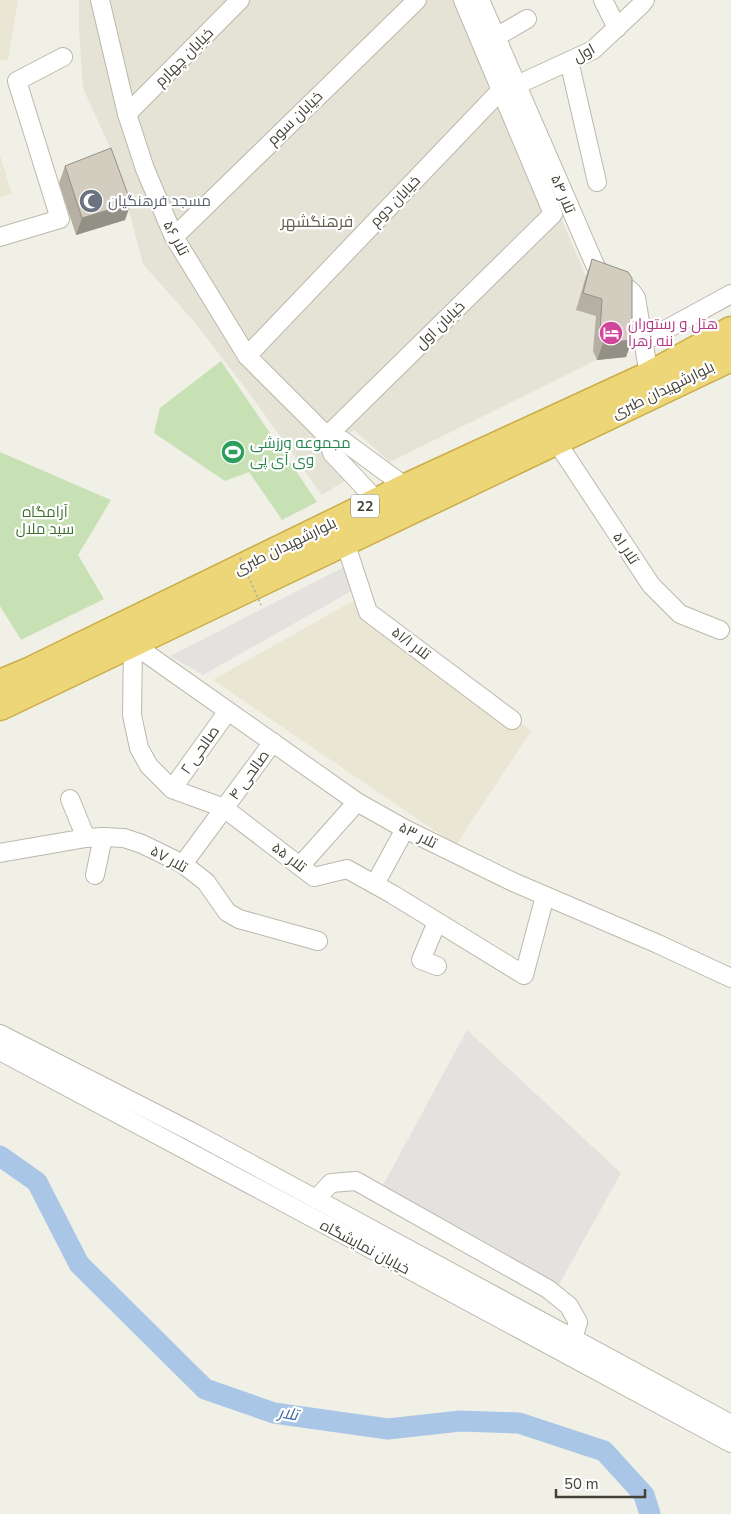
<svg xmlns="http://www.w3.org/2000/svg" width="731" height="1514" viewBox="0 0 731 1514" font-family="'Nunito Sans',Cairo,sans-serif">
<style>
.residential{fill:#e5e2d6}
.education{fill:#e9e6d3}
.green{fill:#c7e1b5}
.parking{fill:#e3e2df}
.lines{fill:none;stroke-linecap:round;stroke-linejoin:round}
.river{stroke:#aac6e7;stroke-width:21}
.minor-casing{stroke:#bcb8ab;stroke-width:20}
.highway-casing{stroke:#cbad48;stroke-width:29}
.minor{stroke:#fff;stroke-width:18}
.highway{stroke:#edd677;stroke-width:26}
.path-bridge{stroke:#bcb69e;stroke-width:2;stroke-dasharray:2.5 2.5;stroke-linecap:butt}
.wall{fill:#b5b0a3}
.shaded-wall{fill:#939085}
.building{fill:#d2cdbe;stroke:#939085}
.labels{text-anchor:middle;dominant-baseline:central;stroke-width:4.5;stroke-linejoin:round;paint-order:stroke}
.shield{fill:#fff;stroke:#7c7a73;stroke-width:1}
.shield-label{font-size:14px;font-weight:bold;fill:#444137}
.street-label{font-size:15px;fill:#444137;stroke:#fff}
.worship-label{font-size:15px;fill:#5b616d;stroke:#fff;text-anchor:start}
.hotel-label{font-size:15px;fill:#b23c85;stroke:#fff;text-anchor:start}
.leisure-label{font-size:15px;fill:#27864d;stroke:#fff;text-anchor:start}
.park-label{font-size:15px;fill:#406f31;stroke:#fff}
.neighbourhood-label{font-size:16px;fill:#65604f;stroke:#fff}
.water-label{font-size:16px;font-style:italic;fill:#3d69a3;stroke:#fff}
</style>
<rect width="100%" height="100%" fill="#f1f0e7"/>
<polygon class="residential" points="79,0 471,0 539,168 586,276 607,284 626,357 597,360 390,462 354,430 327,451 346,480 322,495 252,397 196,324 143,264 116,161 83,88 79,29"/>
<g class="education">
<polygon points="0,0 18,0 8,60 0,60"/>
<polygon points="0,155 12,194 0,197"/>
<polygon points="358,598 531,731 456,845 213,680"/>
</g>
<g class="green">
<polygon points="221,361 317,502 282,520 249,472 225,481 154,433 160,408"/>
<polygon points="0,452 111,500 78,555 104,599 21,640 0,606"/>
</g>
<g class="parking">
<polygon points="348,565 355,589 203,675 170,656"/>
<polygon points="467,1030 621,1173 551,1299 375,1200"/>
</g>
<g class="lines">
<polyline class="river" points="0,1156 37,1182 79,1264 205,1389 274,1413 388,1429 460,1421 519,1423 604,1451 644,1495 650,1514"/>
<g class="minor-casing">
<g id="minor">
<polyline points="100,0 127,114 145,169 174,237 247,356 327,436 342,440 406,487"/>
<path d="M 480,0 L 595,265 C 598,270 601,275 605,279 C 618,288 627,282 636,298 L 649,375"/>
<polyline points="603,0 617,28"/>
<polyline points="496,37 527,19"/>
<polyline points="569,61 597,182"/>
<polyline points="517,85 593,50 641,5 645,0"/>
<polyline points="127,114 240,0"/>
<polyline points="0,237 60,219 17,81 63,57"/>
<polyline points="174,237 417,0"/>
<polyline points="643,342 731,294"/>
<polyline points="247,356 501,90"/>
<polyline points="327,436 553,214 463,0"/>
<polyline points="327,436 332,453 377,501"/>
<polyline points="556,441 651,585 680,614 720,630"/>
<polyline points="345,542 368,612 512,720"/>
<polyline points="133,644 357,802 405,829 513,882 658,944 731,978"/>
<polyline points="133,644 132,715 139,748 149,766 172,789 224,808 314,877 347,869 392,894 524,975 545,896"/>
<polyline points="172,789 228,711"/>
<polyline points="70,799 86,838"/>
<polyline points="0,853 86,838 103,837 124,838 142,844 183,864 206,882 227,912 239,919 318,941"/>
<polyline points="183,864 273,742"/>
<polyline points="300,866 357,802"/>
<polyline points="95,875 103,837"/>
<polyline points="375,884 405,829"/>
<polyline points="437,966 421,960 437,922"/>
<polyline points="0,1034 194,1133 731,1424"/>
<path d="M 0,1051 C 245,1180 487,1312 731,1443"/>
<polyline points="316,1199 331,1183 356,1181 548,1289 569,1306 578,1322 573,1339 567,1349"/>
</g>
</g>
<g class="highway-casing">
<g id="highway">
<polyline points="0,683 29,671 406,487 649,375 731,330"/>
<polyline points="0,707 731,358"/>
</g>
</g>
<use href="#minor" class="minor"/>
<use href="#highway" class="highway"/>
<polyline class="path-bridge" points="240,558 261,605"/>
</g>
<g class="wall">
<polygon points="65,166 125,220 76,235 59,183"/>
<polygon points="592,259 632,340 626,357 597,360 593,351 596,316 576,310 586,276"/>
</g>
<g class="shaded-wall">
<polygon points="131,203 125,220 76,235 82,218"/>
<polygon points="632,340 626,357 597,360 603,343"/>
</g>
<g class="building">
<polygon points="111,148 131,203 82,218 65,166"/>
<polygon points="592,259 628,272 632,278 632,340 603,343 600,333 602,299 583,293"/>
</g>
<defs>
<g id="mosque-disc" transform="scale(1.25)"><circle r="9.5" fill="#6b7280" stroke="#fff"/><path d="M3.5-4.9A6 6 0 1 0 3.5 4.9A5 5 0 1 1 3.5-4.9Z" fill="#fff"/></g>
<g id="hotel-disc" transform="scale(1.25)"><circle r="9.5" fill="#d1479c" stroke="#fff"/><path d="M-6-4.5h1.5V1H6V5H4.5V3h-9V5H-6ZM-4 0a1.8 1.8 0 1 1 3.6 0ZM.5 0V-2.5h3Q6-2.5 6 0Z" fill="#fff"/></g>
<g id="stadium-disc" transform="scale(1.25)"><circle r="9.5" fill="#2e9e5b" stroke="#fff"/><path d="M0-5a6.5 5 0 1 0 0 10a6.5 5 0 1 0 0-10ZM-3.5-1.8h7v3.6h-7Z" fill="#fff"/></g>
</defs>
<g fill-rule="evenodd">
<use href="#mosque-disc" x="91" y="201"/>
<use href="#hotel-disc" x="611" y="333"/>
<use href="#stadium-disc" x="233" y="452"/>
</g>
<g class="labels">
<rect class="shield" x="351" y="494.5" width="28" height="23" rx="4"/>
<g class="shield-label">
<text x="365" y="506">22</text>
</g>
<g class="street-label">
<text transform="translate(584 53) rotate(-29)">اول</text>
<text transform="translate(184 57) rotate(-45)">خیابان چهارم</text>
<text transform="translate(295 118) rotate(-44)">خیابان سوم</text>
<text transform="translate(563 194) rotate(67)">تلار ۵۴</text>
<text transform="translate(395 201) rotate(-46)">خیابان دوم</text>
<text transform="translate(176 238) rotate(62)">تلار ۵۶</text>
<text transform="translate(440 325) rotate(-44)">خیابان اول</text>
<text transform="translate(663 390) rotate(-26)">بلوارشهیدان طبری</text>
<text transform="translate(285 546) rotate(-26)">بلوارشهیدان طبری</text>
<text transform="translate(626 548) rotate(57)">تلار ۵۱</text>
<text transform="translate(411 643) rotate(37)">تلار ۵۱/۱</text>
<text transform="translate(200 750) rotate(-55)">صالحی ۲</text>
<text transform="translate(249 775) rotate(-54)">صالحی ۴</text>
<text transform="translate(418 835) rotate(27)">تلار ۵۳</text>
<text transform="translate(289 857) rotate(38)">تلار ۵۵</text>
<text transform="translate(169 859) rotate(29)">تلار ۵۷</text>
<text transform="translate(365 1247) rotate(28)">خیابان نمایشگاه</text>
</g>
<g class="worship-label">
<text x="108" y="201">مسجد فرهنگیان</text>
</g>
<g class="hotel-label">
<text x="628" y="324">هتل و رستوران<tspan x="628" dy="17">ننه زهرا</tspan></text>
</g>
<g class="leisure-label">
<text x="250" y="443">مجموعه ورزشی<tspan x="250" dy="17">وی آی پی</tspan></text>
</g>
<g class="park-label">
<text x="45" y="512">آرامگاه<tspan x="45" dy="17">سید ملال</tspan></text>
</g>
<g class="neighbourhood-label">
<text x="317" y="222">فرهنگشهر</text>
</g>
<g class="water-label">
<text transform="translate(288 1414) rotate(9)">تلار</text>
</g>
</g>
<path d="M556 1489v8h89v-8" fill="none" stroke="#444137" stroke-width="2.5"/>
<text x="564" y="1489" font-size="15" fill="#444137" stroke="#ffffff" stroke-width="4" paint-order="stroke">50 m</text>
</svg>
